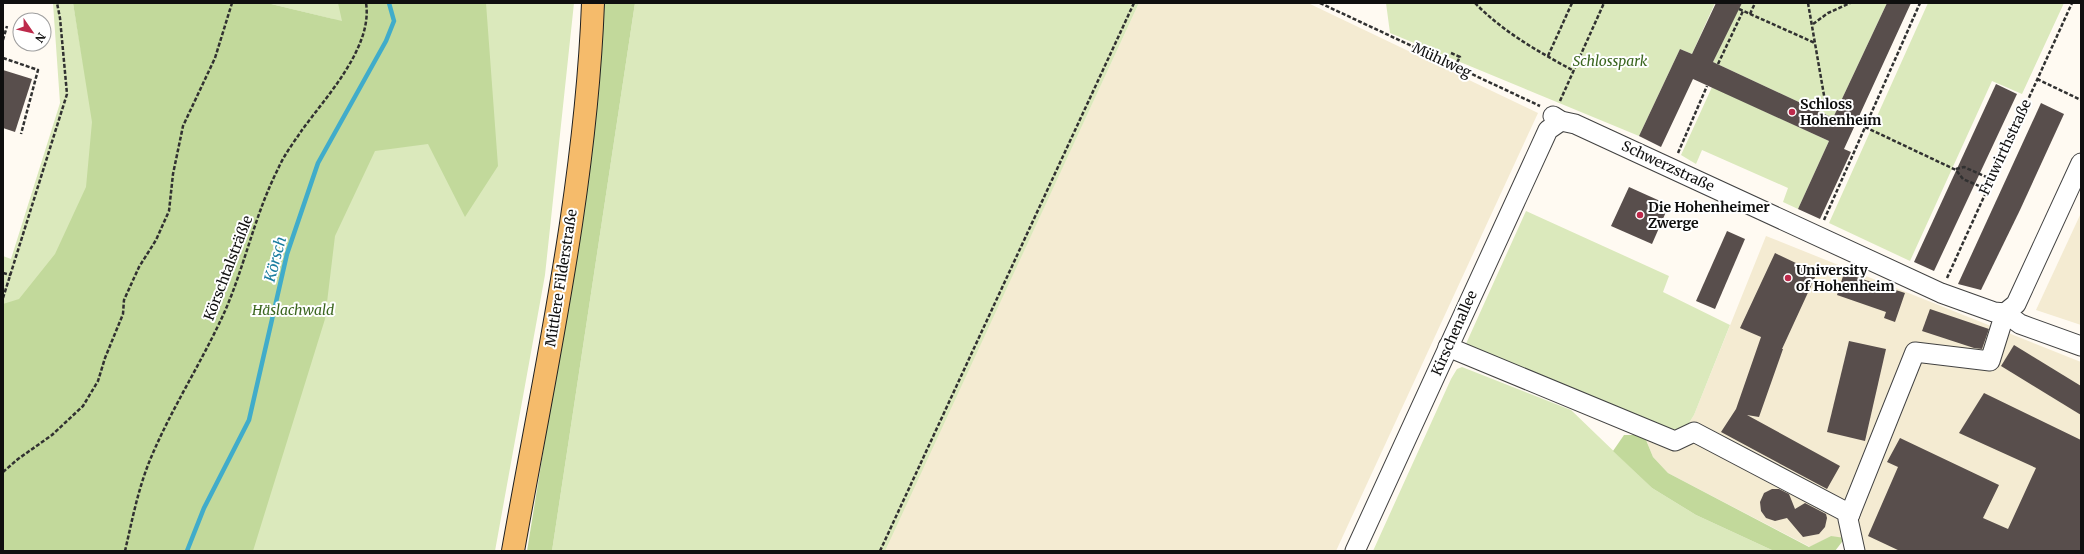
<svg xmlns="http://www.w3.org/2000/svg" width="2084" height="554" viewBox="0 0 2084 554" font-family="Merriweather,serif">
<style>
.farmland{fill:#f4ebd2}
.green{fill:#dbe9bc}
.forest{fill:#c2d99b}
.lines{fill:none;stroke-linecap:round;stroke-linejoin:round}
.stream{stroke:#40acca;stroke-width:4.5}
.building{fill:#584e4c}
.minor-casing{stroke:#424242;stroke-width:21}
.major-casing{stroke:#202020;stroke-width:24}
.path{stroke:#313131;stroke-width:2.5;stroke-dasharray:4 2;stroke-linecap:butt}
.minor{stroke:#fff;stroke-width:19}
.major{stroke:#f5bb6b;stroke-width:22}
.poi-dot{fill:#bd2a4b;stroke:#fff;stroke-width:1.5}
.labels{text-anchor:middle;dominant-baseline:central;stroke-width:4;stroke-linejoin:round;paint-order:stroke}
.street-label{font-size:14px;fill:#0f0f0f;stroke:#fff}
.park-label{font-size:14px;font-style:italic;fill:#3b6620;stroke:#fff}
.poi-label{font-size:14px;font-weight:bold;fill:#0f0f0f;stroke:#fff;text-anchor:start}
.water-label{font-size:15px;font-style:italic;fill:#1a7d9f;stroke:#fff}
</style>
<rect width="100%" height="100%" fill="#fffaf2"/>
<g class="farmland">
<polygon points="1139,3 1308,3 1538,113 1336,551 884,551"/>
<polygon points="2081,213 2081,325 2036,310"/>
<polygon points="1766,236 2081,362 2081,551 1860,551 1831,536 1810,547 1668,473 1653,457 1637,417 1681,428 1689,423 1694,415"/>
</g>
<g class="green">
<polygon points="53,3 73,3 87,85 334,22 333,19 267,3 574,3 545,275 495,551 3,551 3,256 11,259 60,103"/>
<polygon points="635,3 1139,3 885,551 552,551"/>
<polygon points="1386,3 1715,3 1692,54 1680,49 1639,136 1390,33"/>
<polygon points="1741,3 1887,3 1833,118 1713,62"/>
<polygon points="1928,3 2064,3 2022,94 1992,81 1910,261 1829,223"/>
<polygon points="1712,87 1829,141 1798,209 1783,202 1788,188 1702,150 1696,164 1681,155"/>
<polygon points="1526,211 1669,276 1663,292 1730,325 1694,415 1689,423 1681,428 1673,430 1637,417 1465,346"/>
<polygon points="1462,367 1571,410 1652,488 1696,515 1774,551 1373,551 1451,379 1457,369"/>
</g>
<g class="forest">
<polygon points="73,3 267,3 342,21 338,3 486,3 498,166 465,217 428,144 375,151 335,236 325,319 253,551 3,551 3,304 19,299 55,254 86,187 92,122"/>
<polygon points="603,3 635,3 552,551 527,551 587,182"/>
<polygon points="1624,435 1644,435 1653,457 1668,473 1809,547 1831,536 1845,538 1835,551 1774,551 1696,515 1652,488 1613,451"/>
</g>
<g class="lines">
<polyline class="stream" points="187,551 204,508 249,420 287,254 318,163 386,41 394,21 389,3"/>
</g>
<g class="building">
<polygon points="1716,3 1742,3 1713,62 1833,118 1887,3 1911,3 1844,149 1851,152 1820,219 1798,209 1829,141 1693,79 1661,147 1639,136 1680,49 1692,54"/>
<polygon points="3,70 32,79 15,132 3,128"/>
<polygon points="1996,84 2017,94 1934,271 1914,262"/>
<polygon points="2041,103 2064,114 2020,210 1981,290 1958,284"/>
<polygon points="1629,187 1669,205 1652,244 1611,226"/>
<polygon points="1727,231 1745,239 1715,309 1696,301"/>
<polygon points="1775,253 1817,273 1782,349 1783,349 1759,417 1747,415 1840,466 1827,489 1721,432 1736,409 1761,337 1740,328"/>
<polygon points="1844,273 1905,293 1895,322 1884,318 1886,312 1837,295"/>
<polygon points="1930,309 1989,329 1982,349 1974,348 1922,331"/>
<polygon points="1849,341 1886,349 1865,441 1827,432"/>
<polygon points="2014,345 2081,386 2081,415 2001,366"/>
<polygon points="1984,393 2081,440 2081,551 1900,551 1868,536 1898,467 1887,462 1900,438 1999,485 1983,518 2008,529 2036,468 1959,433"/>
<polygon points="1772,489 1779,489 1789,494 1795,509 1805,503 1826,514 1827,518 1825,527 1819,534 1803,537 1787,518 1775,521 1766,518 1761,511 1760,502 1764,493"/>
</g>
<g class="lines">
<g class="minor-casing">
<g id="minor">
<polyline points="1553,116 1561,121 1575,124 1941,293 1994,312 2005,313 2020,324 2081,346"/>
<polyline points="2005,313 2016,304 2081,163"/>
<polyline points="1448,347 1675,441 1694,432 1850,514"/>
<polyline points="1355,551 1548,130 1561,121"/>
<polyline points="1855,551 1848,519 1850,514 1915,352 1990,361 2005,313"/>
</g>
</g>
<g class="major-casing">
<path id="major" d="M 513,551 C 545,370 586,188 593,3"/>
</g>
<g class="path">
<polyline points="1320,3 1540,106"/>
<path d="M 1475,3 C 1503,32 1539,52 1574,71"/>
<polyline points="1808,3 1825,101 1838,107"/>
<polyline points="1739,9 1815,43"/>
<polyline points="1750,14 1755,3"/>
<polyline points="1813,24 1828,13 1850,3"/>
<polyline points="3,40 7,26"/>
<polyline points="1451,53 1460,57 1455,66"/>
<polyline points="1548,56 1572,3"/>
<polyline points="3,58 38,70 21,134"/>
<polyline points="1718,64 1743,11"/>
<polyline points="2037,79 2081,100"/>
<polyline points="1560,101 1604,3"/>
<polyline points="1858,117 1868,121"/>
<polyline points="1865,127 1956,170 1963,179 1986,189"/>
<polyline points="1678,153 1707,86"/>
<polyline points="1956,169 1964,167 1991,179"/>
<polyline points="1824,220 1920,3"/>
<polyline points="3,273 11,275"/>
<polyline points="1947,278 2072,3"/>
<polyline points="3,298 67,94 60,18 57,3"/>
<polyline points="3,472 18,459 52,435 83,406 98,381 105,358 123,314 124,300 139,267 156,240 169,211 173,174 183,126 215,58 232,3"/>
<path d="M 125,551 C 132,521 138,489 150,460 C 171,409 202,362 225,311 C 245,265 255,214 278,169 C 284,155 294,142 302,130 C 326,97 373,47 366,3"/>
<polyline points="880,551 1134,3"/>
</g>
<use href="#minor" class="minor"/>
<use href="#major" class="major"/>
</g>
<g class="poi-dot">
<circle cx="1792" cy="112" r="4"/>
<circle cx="1640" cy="215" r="4"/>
<circle cx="1788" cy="278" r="4"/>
</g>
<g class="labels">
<g class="street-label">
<text transform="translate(1442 60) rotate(25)">Mühlweg</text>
<text transform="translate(2005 147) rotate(-65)">Fruwirthstraße</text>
<text transform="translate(1668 166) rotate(25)">Schwerzstraße</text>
<text transform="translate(228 268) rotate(-69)">Körschtalsträßle</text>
<text transform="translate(561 278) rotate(-81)">Mittlere Filderstraße</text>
<text transform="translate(1454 333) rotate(-66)">Kirschenallee</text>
</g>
<g class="park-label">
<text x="1610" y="61">Schlosspark</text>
<text x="293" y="310">Häslachwald</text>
</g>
<g class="poi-label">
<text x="1800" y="104">Schloss<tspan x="1800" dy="16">Hohenheim</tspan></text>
<text x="1648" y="207">Die Hohenheimer<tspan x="1648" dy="16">Zwerge</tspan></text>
<text x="1796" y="270">University<tspan x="1796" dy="16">of Hohenheim</tspan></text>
</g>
<g class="water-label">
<text transform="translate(275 259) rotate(-75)">Körsch</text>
</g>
</g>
<rect width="2084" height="554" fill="none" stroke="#0f0f0f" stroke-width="8"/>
<g transform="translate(32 32) rotate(124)"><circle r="19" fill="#ffffff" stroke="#9f9f9f"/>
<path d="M0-3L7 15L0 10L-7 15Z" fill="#bd2a4b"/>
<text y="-6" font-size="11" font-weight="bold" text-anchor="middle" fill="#0f0f0f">N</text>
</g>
</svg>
